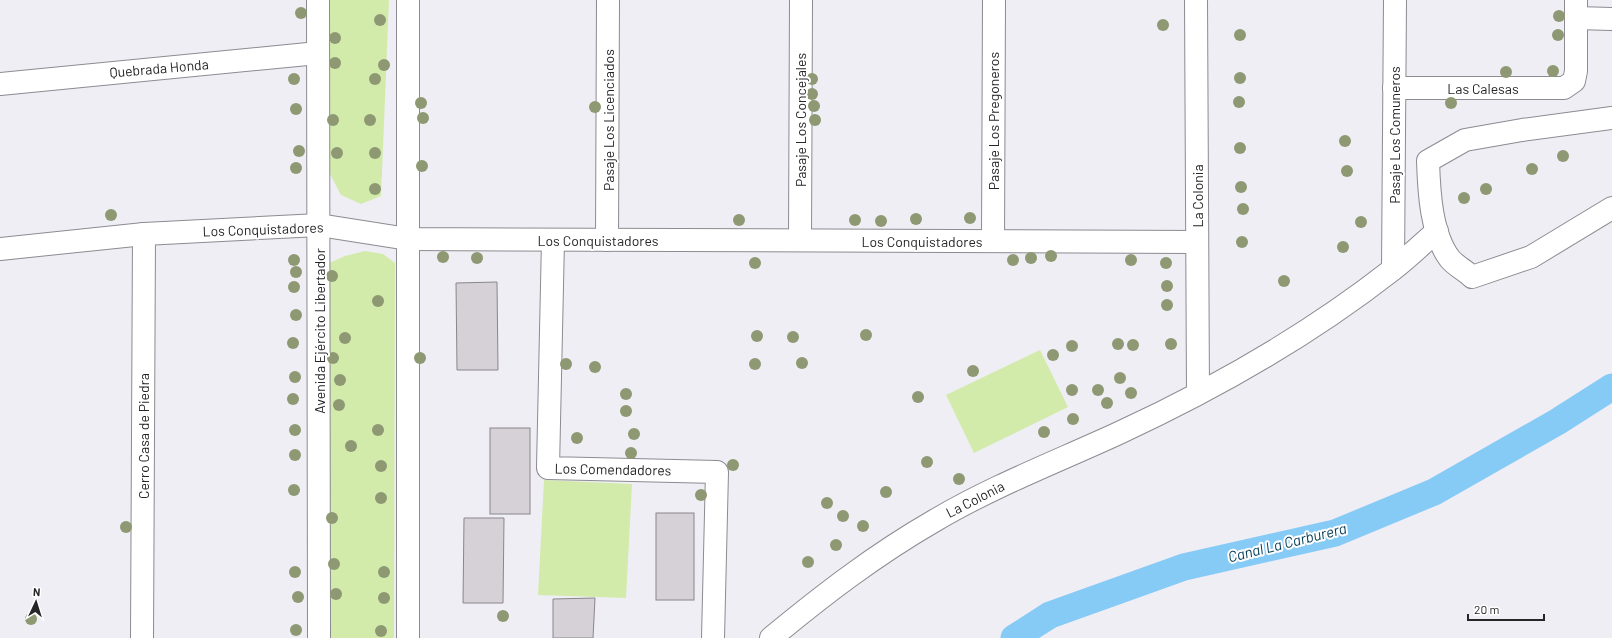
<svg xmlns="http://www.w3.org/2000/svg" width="1612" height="638" viewBox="0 0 1612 638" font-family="Barlow,sans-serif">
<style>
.green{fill:#d2ebab}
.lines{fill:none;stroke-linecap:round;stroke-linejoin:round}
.canal{stroke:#86caf6;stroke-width:27}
.building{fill:#d5d1d7;stroke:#8a868c}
.minor-casing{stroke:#8b8b91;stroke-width:24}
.minor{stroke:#fff;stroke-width:22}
.tree{fill:#8e9973}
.labels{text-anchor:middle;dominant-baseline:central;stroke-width:4;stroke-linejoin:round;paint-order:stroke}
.street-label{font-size:14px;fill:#262628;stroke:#fff}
.water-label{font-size:15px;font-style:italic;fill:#023c59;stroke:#fff}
</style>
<rect width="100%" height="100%" fill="#efeef5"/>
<g class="green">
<polygon points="330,0 389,0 381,196 361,204 341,195 330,174"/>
<polygon points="365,251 383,254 395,263 394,638 329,638 327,264 345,256"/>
<polygon points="1040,350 1068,407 974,453 946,395"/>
<polygon points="544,480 632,484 626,598 538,595"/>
</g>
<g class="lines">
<polyline class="canal" points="1014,638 1050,615 1184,567 1335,533 1434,492 1557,422 1612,387"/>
</g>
<g class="building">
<polygon points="497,282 498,370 457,370 456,283"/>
<rect x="490" y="428" width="40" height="86"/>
<rect x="656" y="513" width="38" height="87"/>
<polygon points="464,518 504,518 503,603 463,603"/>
<polygon points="595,598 593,638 553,638 553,599"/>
</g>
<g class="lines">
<g class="minor-casing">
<g id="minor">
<polyline points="318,0 319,638"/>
<polyline points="1196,0 1198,393"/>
<polyline points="1576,18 1612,19"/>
<polyline points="0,84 318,53"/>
<polyline points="1394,88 1564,88 1574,81 1576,71 1576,0"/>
<path d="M 1612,118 L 1522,130 L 1465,140 L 1428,161 C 1429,192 1431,234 1450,259 C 1456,266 1466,271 1472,277 L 1531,257 L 1612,208"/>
<polyline points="553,240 548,468 717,472 713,638"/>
<polyline points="607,240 608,0"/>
<polyline points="800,240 801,0"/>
<polyline points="993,241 994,0"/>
<polyline points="0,249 144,234 319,225 408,239 1197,242"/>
<polyline points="1393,269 1395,0"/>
<polyline points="142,638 144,234"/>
<polyline points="408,638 408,0"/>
<path d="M 771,638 C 823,595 875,555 934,521 C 993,486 1056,462 1119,433 C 1214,389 1309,335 1392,270 C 1408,258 1422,244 1437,231"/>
</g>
</g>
<use href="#minor" class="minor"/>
</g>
<g class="tree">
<circle cx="301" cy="13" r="6"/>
<circle cx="1559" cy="16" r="6"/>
<circle cx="380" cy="20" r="6"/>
<circle cx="1163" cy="25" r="6"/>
<circle cx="1240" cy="35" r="6"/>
<circle cx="1558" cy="35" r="6"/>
<circle cx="335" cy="38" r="6"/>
<circle cx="335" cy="63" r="6"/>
<circle cx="384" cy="65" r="6"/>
<circle cx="1553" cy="71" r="6"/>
<circle cx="1506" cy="72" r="6"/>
<circle cx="1240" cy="78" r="6"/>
<circle cx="294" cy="79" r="6"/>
<circle cx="375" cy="79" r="6"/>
<circle cx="812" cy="79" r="6"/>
<circle cx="812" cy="94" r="6"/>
<circle cx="1239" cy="102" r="6"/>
<circle cx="421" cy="103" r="6"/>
<circle cx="1451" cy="103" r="6"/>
<circle cx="814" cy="106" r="6"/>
<circle cx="595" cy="107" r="6"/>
<circle cx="296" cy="109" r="6"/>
<circle cx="423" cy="118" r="6"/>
<circle cx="333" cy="120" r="6"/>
<circle cx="370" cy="120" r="6"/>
<circle cx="815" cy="120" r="6"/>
<circle cx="1345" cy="141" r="6"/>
<circle cx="1240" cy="148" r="6"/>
<circle cx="299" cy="151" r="6"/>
<circle cx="337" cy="153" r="6"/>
<circle cx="375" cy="153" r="6"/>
<circle cx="1563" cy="156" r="6"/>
<circle cx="422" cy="166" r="6"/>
<circle cx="296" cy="168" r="6"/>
<circle cx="1532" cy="169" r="6"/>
<circle cx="1347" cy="171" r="6"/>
<circle cx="1241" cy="187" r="6"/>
<circle cx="375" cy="189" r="6"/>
<circle cx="1486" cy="189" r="6"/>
<circle cx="1464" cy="198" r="6"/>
<circle cx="1243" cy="209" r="6"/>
<circle cx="111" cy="215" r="6"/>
<circle cx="970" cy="218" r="6"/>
<circle cx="916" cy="219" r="6"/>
<circle cx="739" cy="220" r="6"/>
<circle cx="855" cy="220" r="6"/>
<circle cx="881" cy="221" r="6"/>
<circle cx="1361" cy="222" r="6"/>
<circle cx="1242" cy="242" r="6"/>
<circle cx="1343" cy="247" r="6"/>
<circle cx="1051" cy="256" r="6"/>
<circle cx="443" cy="257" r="6"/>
<circle cx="477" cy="258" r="6"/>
<circle cx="1031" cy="258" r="6"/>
<circle cx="294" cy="260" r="6"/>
<circle cx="1013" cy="260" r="6"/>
<circle cx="1131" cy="260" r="6"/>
<circle cx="755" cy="263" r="6"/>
<circle cx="1166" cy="263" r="6"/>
<circle cx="296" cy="272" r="6"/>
<circle cx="332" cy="276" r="6"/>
<circle cx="1284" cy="281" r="6"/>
<circle cx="1167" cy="286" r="6"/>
<circle cx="294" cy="287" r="6"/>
<circle cx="378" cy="301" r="6"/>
<circle cx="1167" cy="305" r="6"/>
<circle cx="296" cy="315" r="6"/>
<circle cx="866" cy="335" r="6"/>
<circle cx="757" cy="336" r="6"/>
<circle cx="793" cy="337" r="6"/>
<circle cx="345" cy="338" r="6"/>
<circle cx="293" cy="343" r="6"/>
<circle cx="1118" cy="344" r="6"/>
<circle cx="1171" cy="344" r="6"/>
<circle cx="1133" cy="345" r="6"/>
<circle cx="1072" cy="346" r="6"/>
<circle cx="1053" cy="355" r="6"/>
<circle cx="333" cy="358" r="6"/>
<circle cx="420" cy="358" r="6"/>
<circle cx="802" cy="363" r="6"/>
<circle cx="566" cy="364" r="6"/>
<circle cx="755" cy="364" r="6"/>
<circle cx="595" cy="367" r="6"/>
<circle cx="973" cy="371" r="6"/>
<circle cx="295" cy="377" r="6"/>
<circle cx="1120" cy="378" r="6"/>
<circle cx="340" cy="380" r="6"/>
<circle cx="1072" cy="390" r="6"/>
<circle cx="1098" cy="390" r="6"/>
<circle cx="1131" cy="393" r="6"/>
<circle cx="626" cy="394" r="6"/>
<circle cx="918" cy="397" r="6"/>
<circle cx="293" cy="399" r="6"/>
<circle cx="1107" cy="403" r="6"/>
<circle cx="339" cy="405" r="6"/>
<circle cx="626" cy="411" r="6"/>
<circle cx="1073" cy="419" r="6"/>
<circle cx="295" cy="430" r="6"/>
<circle cx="378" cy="430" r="6"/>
<circle cx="1044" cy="432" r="6"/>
<circle cx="634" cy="434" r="6"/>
<circle cx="577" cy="438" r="6"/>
<circle cx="351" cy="446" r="6"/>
<circle cx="631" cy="453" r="6"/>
<circle cx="295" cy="455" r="6"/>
<circle cx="927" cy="462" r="6"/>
<circle cx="733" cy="465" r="6"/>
<circle cx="381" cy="466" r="6"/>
<circle cx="959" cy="479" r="6"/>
<circle cx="294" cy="490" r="6"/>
<circle cx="886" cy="492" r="6"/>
<circle cx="701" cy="495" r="6"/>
<circle cx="381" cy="498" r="6"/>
<circle cx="827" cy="503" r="6"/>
<circle cx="843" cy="516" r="6"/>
<circle cx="332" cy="518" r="6"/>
<circle cx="863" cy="526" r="6"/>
<circle cx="126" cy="527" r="6"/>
<circle cx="836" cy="545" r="6"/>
<circle cx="808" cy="562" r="6"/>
<circle cx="334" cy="564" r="6"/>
<circle cx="295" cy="572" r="6"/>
<circle cx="384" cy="572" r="6"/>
<circle cx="336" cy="594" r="6"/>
<circle cx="298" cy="597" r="6"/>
<circle cx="384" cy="598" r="6"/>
<circle cx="503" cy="616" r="6"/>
<circle cx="31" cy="619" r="6"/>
<circle cx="296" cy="630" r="6"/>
<circle cx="381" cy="631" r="6"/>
</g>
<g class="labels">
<g class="street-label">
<text transform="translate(159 68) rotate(-5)">Quebrada Honda</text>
<text x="1483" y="88">Las Calesas</text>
<text transform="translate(608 120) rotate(-90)">Pasaje Los Licenciados</text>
<text transform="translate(800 120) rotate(-90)">Pasaje Los Concejales</text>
<text transform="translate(993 121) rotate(-90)">Pasaje Los Pregoneros</text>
<text transform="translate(1394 135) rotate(-90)">Pasaje Los Comuneros</text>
<text transform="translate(1197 196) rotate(-90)">La Colonia</text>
<text transform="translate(263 229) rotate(-2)">Los Conquistadores</text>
<text x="598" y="240">Los Conquistadores</text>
<text x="922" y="241">Los Conquistadores</text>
<text transform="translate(319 331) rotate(-90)">Avenida Ejército Libertador</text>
<text transform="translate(143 436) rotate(-90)">Cerro Casa de Piedra</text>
<text transform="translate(613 469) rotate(1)">Los Comendadores</text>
<text transform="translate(975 499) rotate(-27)">La Colonia</text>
</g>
<g class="water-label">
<text transform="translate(1287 542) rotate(-14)">Canal La Carburera</text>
</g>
</g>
<g transform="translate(36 602) rotate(4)" stroke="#ffffff" stroke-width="3" paint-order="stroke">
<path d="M0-3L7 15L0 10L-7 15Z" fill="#262628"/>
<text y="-6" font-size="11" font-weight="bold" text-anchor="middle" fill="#262628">N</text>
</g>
<path d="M1468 614v6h76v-6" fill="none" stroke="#262628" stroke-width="2"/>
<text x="1474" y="614" font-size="12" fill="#262628" stroke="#ffffff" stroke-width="3" paint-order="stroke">20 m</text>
</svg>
